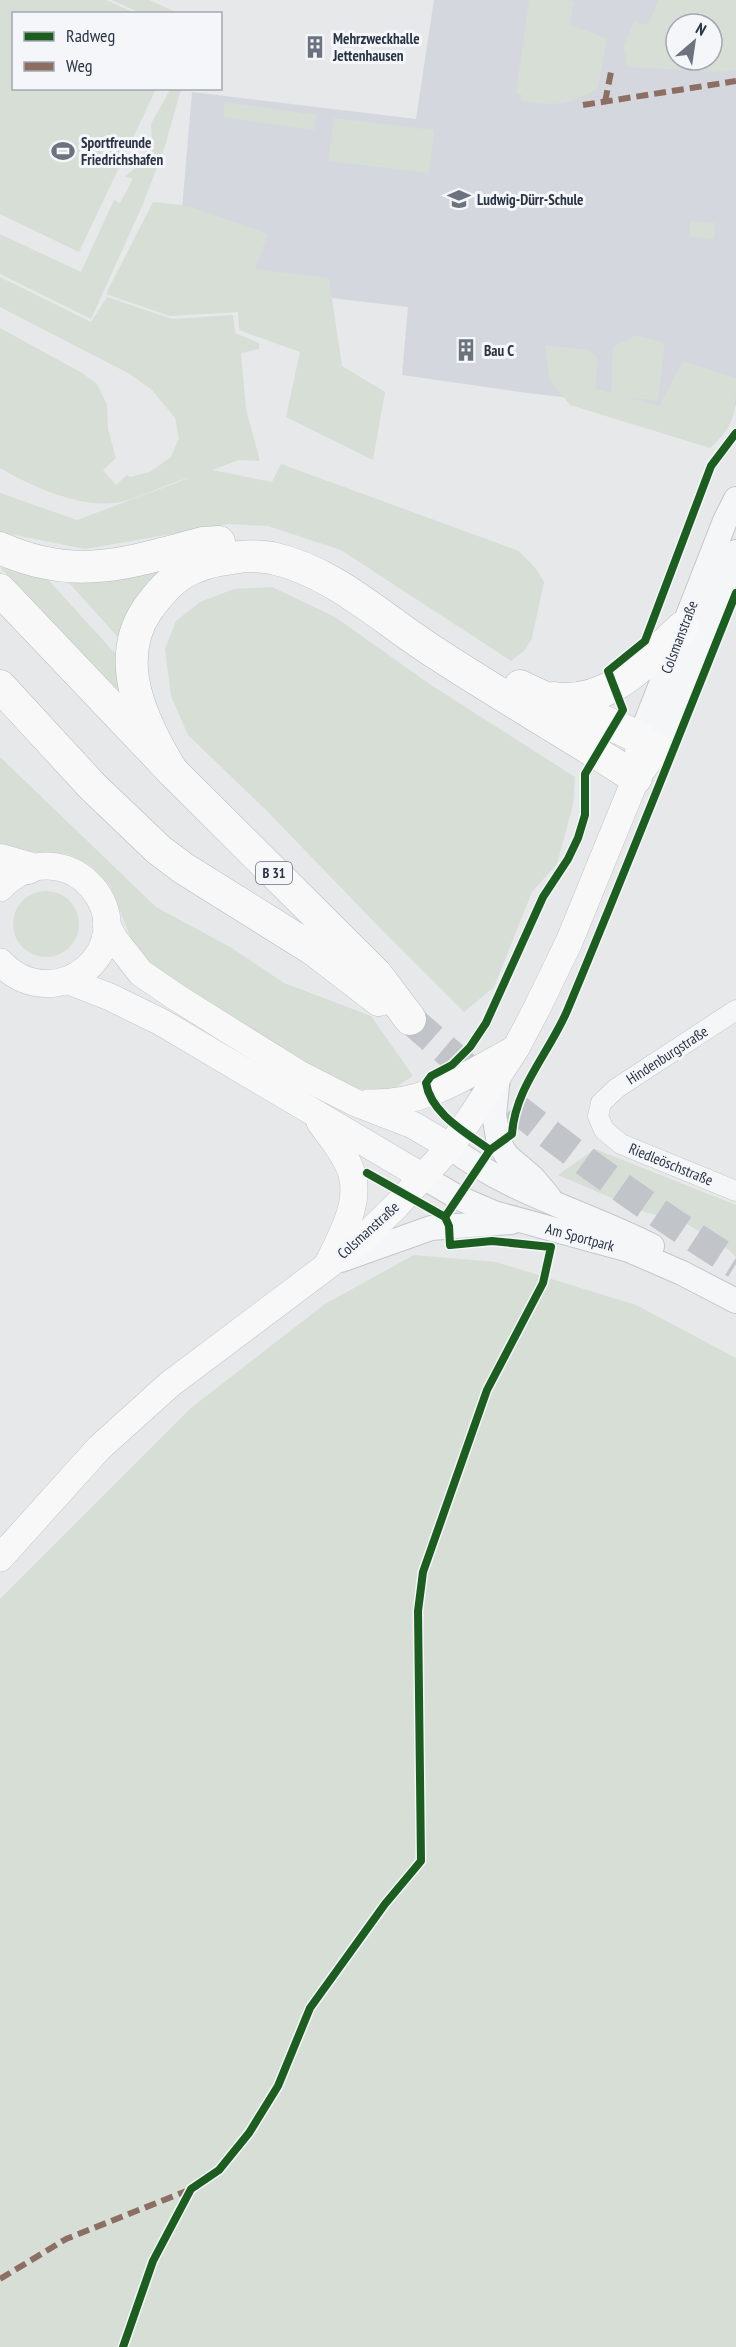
<svg xmlns="http://www.w3.org/2000/svg" width="736" height="2347" viewBox="0 0 736 2347" font-family="'PT Sans Narrow',sans-serif">
<style>
.built{fill:#d4d7dd;fill-rule:evenodd}
.green{fill:#d6ded6;fill-rule:evenodd}
.lines{fill:none;stroke-linecap:round;stroke-linejoin:round}
.primary-tunnel{stroke:#c1c4c9;stroke-width:30;stroke-dasharray:30 15;stroke-linecap:butt}
.minor-casing{stroke:#c4c6c8;stroke-width:21}
.tertiary-casing{stroke:#c4c6c8;stroke-width:26}
.secondary-casing{stroke:#c4c6c8;stroke-width:28}
.trunk-casing{stroke:#b8bbbf;stroke-width:33}
.minor{stroke:#f5f6f7;stroke-width:20}
.tertiary{stroke:#f5f6f7;stroke-width:24}
.secondary{stroke:#f8f8f8;stroke-width:27}
.trunk{stroke:#f8f8f8;stroke-width:32}
.quiet{stroke:#8d6e63;stroke-width:6;stroke-dasharray:12 6;stroke-linecap:butt}
.cycleway-casing{stroke:#f4f6f9;stroke-width:11}
.cycleway{stroke:#1b5e20;stroke-width:8}
.labels{text-anchor:middle;dominant-baseline:central;stroke-width:6;stroke-linejoin:round;paint-order:stroke}
.shield{fill:#f4f6f9;stroke:#676e7b;stroke-width:1.5}
.shield-label{font-size:14px;font-weight:bold;fill:#2b3445}
.poi-label{font-size:15px;font-weight:bold;fill:#2b3445;stroke:#f4f6f9;text-anchor:start}
.street-label{font-size:15px;fill:#2b3445;stroke:#f4f6f9}
</style>
<rect width="100%" height="100%" fill="#e6e8ea"/>
<path class="built" d="M 434,0 L 736,0 L 736,405 L 731,416 L 527,393 L 402,375 L 408,307 L 176,280 L 192,92 L 416,119 ZM 676,24 L 712,24 L 712,60 L 676,60 Z"/>
<g class="green">
<polygon points="0,0 106,0 135,13 14,14 14,88 156,89 79,252 0,214"/>
<polygon points="112,0 149,0 178,13 140,13"/>
<path d="M 529,0 L 570,0 L 574,2 L 570,25 L 607,38 L 598,88 C 569,106 554,107 520,100 L 522,95 L 516,93 Z"/>
<path d="M 658,0 L 736,0 L 736,70 L 717,72 L 628,67 L 623,46 L 634,21 L 648,25 ZM 676,24 L 712,24 L 712,60 L 676,60 Z"/>
<polygon points="171,88 181,89 165,146 143,204 91,319 0,274 0,234 81,272 114,200 120,203 133,179 125,176 138,166 152,139 151,124"/>
<polygon points="225,102 316,115 314,130 223,117"/>
<polygon points="334,118 434,130 429,173 328,161"/>
<polygon points="153,202 189,206 268,234 255,269 329,278 342,366 385,392 373,460 286,417 300,352 239,330 238,312 170,316 106,294"/>
<polygon points="690,221 715,223 714,239 689,237"/>
<path d="M 0,277 L 91,322 L 107,297 L 172,319 L 233,315 L 235,333 L 259,343 L 259,349 L 241,353 L 246,409 L 260,461 L 239,460 L 212,470 L 272,482 L 281,464 L 519,551 L 536,569 L 544,582 L 532,638 L 525,650 L 511,661 L 341,550 L 268,526 L 229,524 L 85,549 L 0,532 L 0,493 L 77,520 L 189,478 C 166,483 136,501 114,503 C 77,507 31,486 0,468 L 0,328 L 82,373 L 97,384 L 107,405 L 108,429 L 116,458 L 103,470 L 116,485 L 127,475 L 130,477 L 150,472 L 171,457 L 179,438 L 175,418 L 152,390 L 130,374 L 0,307 Z"/>
<path d="M 636,335 L 665,343 L 658,401 L 626,397 L 659,406 L 683,361 L 736,378 C 736,411 736,425 710,448 L 570,405 L 549,379 L 545,345 L 589,350 L 598,358 L 595,388 L 611,393 L 613,347 Z"/>
<polygon points="184,561 125,645 63,576"/>
<polygon points="0,567 20,572 42,573 122,661 123,700"/>
<polygon points="272,587 335,617 431,685 575,777 573,805 557,864 532,892 494,987 464,1012 381,929 266,810 188,735 171,696 165,649 176,621 200,602 234,589"/>
<polygon points="0,757 156,907 230,947 284,983 371,1016 413,1076 389,1091 359,1089 318,1071 173,980 149,962 132,941 110,886 91,866 68,854 27,852 0,846"/>
<circle cx="46" cy="924" r="33"/>
<polygon points="595,1149 736,1205 736,1257 730,1251 681,1220 647,1213 558,1175"/>
<polygon points="414,1255 496,1262 636,1305 736,1358 736,2347 0,2347 0,1599 191,1408 325,1304"/>
</g>
<g class="lines">
<path class="primary-tunnel" d="M 410,1019 C 512,1110 620,1191 736,1264"/>
<g class="minor-casing">
<polyline id="minor" points="736,1010 617,1088 601,1103 598,1116 604,1130 621,1144 736,1191"/>
</g>
<g class="tertiary-casing">
<g id="tertiary">
<polyline points="640,738 725,521 736,499"/>
<polyline points="658,748 668,731 736,552"/>
<polyline points="498,1076 494,1115 499,1143 507,1156 533,1178 549,1197"/>
<path d="M 450,1147 C 510,1193 585,1212 652,1246"/>
<polyline points="423,1177 459,1198 494,1213 629,1250 682,1273 736,1301"/>
<polyline points="341,1260 431,1228 511,1222"/>
</g>
</g>
<g class="secondary-casing">
<g id="secondary">
<path d="M 0,888 C 15,872 35,863 57,867 C 71,869 83,877 92,887 C 142,947 56,1021 0,962"/>
<polyline points="106,924 115,940 141,973 176,997 299,1074 356,1103 413,1125 450,1147"/>
<polyline points="69,981 110,997 161,1022 423,1177"/>
<path d="M 368,1103 C 425,1105 465,1076 513,1050"/>
<path d="M 320,1122 C 330,1136 342,1150 349,1166 C 364,1199 342,1234 328,1264"/>
<polyline points="0,1558 99,1448 170,1384 359,1242 397,1205 450,1147 471,1117 516,1048 536,1010 569,942 636,778 658,748 640,738 636,778"/>
</g>
</g>
<g class="trunk-casing">
<g id="trunk">
<path d="M 0,548 C 76,582 127,563 203,543 L 219,542"/>
<polyline points="0,590 172,771 376,974 410,1019"/>
<polyline points="0,686 92,786 159,850 183,868 314,950 379,1000"/>
<path d="M 520,686 C 559,706 601,718 640,738"/>
<path d="M 554,698 C 610,706 645,661 683,627"/>
<path d="M 172,771 C 144,725 112,662 147,610 C 171,576 190,563 232,558 C 244,556 260,556 272,558 C 331,571 377,614 425,646 C 494,692 567,733 636,778"/>
<polyline points="0,860 28,868"/>
</g>
</g>
<use href="#minor" class="minor"/>
<use href="#tertiary" class="tertiary"/>
<use href="#secondary" class="secondary"/>
<use href="#trunk" class="trunk"/>
<g class="quiet">
<polyline points="605,102 611,72"/>
<polyline points="583,105 736,81"/>
<polyline points="0,2279 66,2239 189,2190"/>
</g>
<g class="cycleway-casing">
<g id="cycleway">
<path d="M 490,1150 C 467,1133 431,1114 426,1083 L 431,1076 L 452,1065 L 470,1047 L 486,1023 L 543,897 L 568,859 L 578,838 L 585,815 L 585,774 L 623,710 L 608,671 L 645,641 L 711,466 L 736,433"/>
<path d="M 445,1217 L 490,1150 L 512,1134 C 515,1088 549,1053 567,1011 C 625,872 680,733 736,593"/>
<polyline points="123,2347 153,2261 191,2189 219,2170 249,2133 278,2086 310,2008 385,1904 421,1861 418,1611 423,1572 487,1390 543,1283 551,1247 492,1241 450,1245 449,1226 445,1217 367,1173"/>
</g>
</g>
<use href="#cycleway" class="cycleway"/>
</g>
<defs>
<g id="building-bare" transform="scale(1.8)"><path d="M-4-6H4V6H1V3H-1V6H-4ZM-2.5-4.3h1.7v1.8h-1.7ZM.8-4.3h1.7v1.8H.8ZM-2.5-1h1.7V.8h-1.7ZM.8-1h1.7V.8H.8Z" fill="#6c737f" stroke="#f4f6f9" stroke-width="2.5" paint-order="stroke"/></g>
<g id="stadium-bare" transform="scale(1.8)"><path d="M0-5a6.5 5 0 1 0 0 10a6.5 5 0 1 0 0-10ZM-3.5-1.8h7v3.6h-7Z" fill="#6c737f" stroke="#f4f6f9" stroke-width="2.5" paint-order="stroke"/></g>
<g id="school-bare" transform="scale(1.8)"><path d="M0-5L7-2L0 1L-7-2ZM-4 1L0 2.5L4 1V4Q0 6-4 4Z" fill="#6c737f" stroke="#f4f6f9" stroke-width="2.5" paint-order="stroke"/></g>
</defs>
<g fill-rule="evenodd">
<use href="#building-bare" x="315" y="47"/>
<use href="#stadium-bare" x="63" y="151"/>
<use href="#school-bare" x="459" y="199"/>
<use href="#building-bare" x="466" y="350"/>
</g>
<g class="labels">
<rect class="shield" x="256" y="862" width="36" height="22" rx="4.5"/>
<g class="shield-label">
<text x="274" y="873">B 31</text>
</g>
<g class="poi-label">
<text x="333" y="38">Mehrzweckhalle<tspan x="333" dy="17">Jettenhausen</tspan></text>
<text x="81" y="142">Sportfreunde<tspan x="81" dy="17">Friedrichshafen</tspan></text>
<text x="477" y="199">Ludwig-Dürr-Schule</text>
<text x="484" y="350">Bau C</text>
</g>
<g class="street-label">
<text transform="translate(679 637) rotate(-69)">Colsmanstraße</text>
<text transform="translate(667 1055) rotate(-33)">Hindenburgstraße</text>
<text transform="translate(671 1164) rotate(22)">Riedleöschstraße</text>
<text transform="translate(368 1230) rotate(-42)">Colsmanstraße</text>
<text transform="translate(580 1237) rotate(15)">Am Sportpark</text>
</g>
</g>
<rect x="12" y="12" width="210" height="78" fill="#f4f6f9" stroke="#a4a8b1" stroke-width="1.5"/>
<rect x="24" y="32" width="30" height="9" fill="#1b5e20" stroke="#a4a8b1" stroke-width="1.5"/>
<text x="66" y="42" font-size="18" fill="#2b3445">Radweg</text>
<rect x="24" y="62" width="30" height="9" fill="#8d6e63" stroke="#a4a8b1" stroke-width="1.5"/>
<text x="66" y="72" font-size="18" fill="#2b3445">Weg</text>
<g transform="translate(694 42) rotate(29)"><circle r="28" fill="#f4f6f9" stroke="#a4a8b1" stroke-width="1.5"/>
<path d="M0-4.5L10 22L0 15L-10 22Z" fill="#6c737f"/>
<text y="-9" font-size="16" font-weight="bold" text-anchor="middle" fill="#2b3445">N</text>
</g>
</svg>
